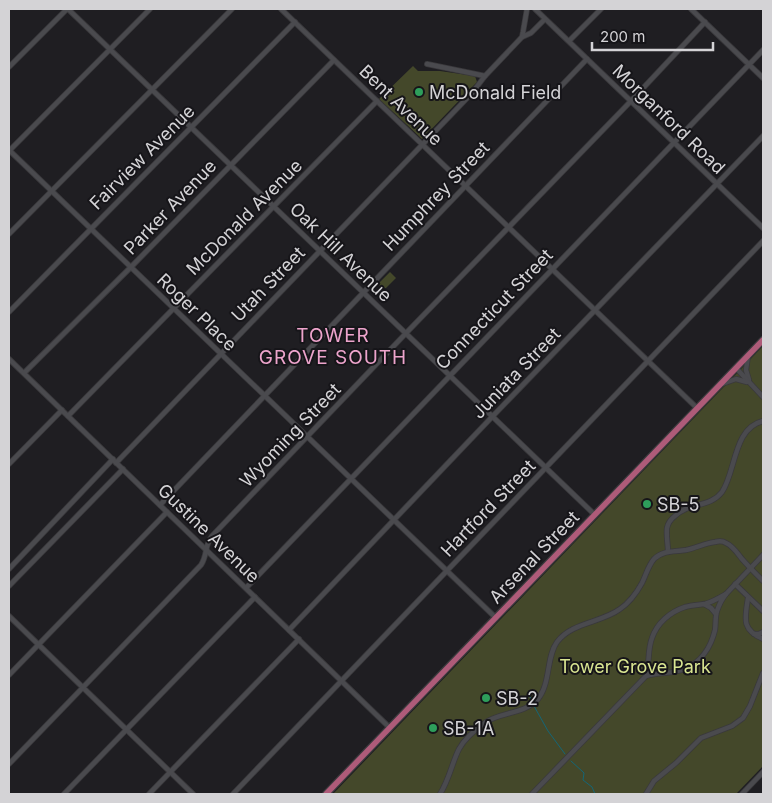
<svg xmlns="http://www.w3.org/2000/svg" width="772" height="803" viewBox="0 0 772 803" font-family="Inter,sans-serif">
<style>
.green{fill:#44482a}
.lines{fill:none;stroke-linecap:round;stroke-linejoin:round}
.stream{stroke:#146677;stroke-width:1}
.minor-casing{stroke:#3a393c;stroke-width:6}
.major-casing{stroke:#3a393c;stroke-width:8}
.minor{stroke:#4a4a4e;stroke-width:4.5}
.major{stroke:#ae5b79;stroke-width:5.5}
.leisure-dot{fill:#2e9e5b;stroke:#161519;stroke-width:2}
.labels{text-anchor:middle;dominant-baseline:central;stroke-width:4;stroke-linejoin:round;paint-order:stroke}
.poi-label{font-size:18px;fill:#d4d3d6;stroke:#161519;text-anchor:start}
.street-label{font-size:18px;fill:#d4d3d6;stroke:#161519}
.park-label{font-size:18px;fill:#d9e591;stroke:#161519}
.neighbourhood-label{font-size:19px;letter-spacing:1px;fill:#eda4cc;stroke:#161519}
</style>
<rect width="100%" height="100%" fill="#1f1e22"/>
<g class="green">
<polygon points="413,66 418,71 440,71 475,76 477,82 422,139 379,99"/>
<polygon points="390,272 396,278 386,288 382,288 378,284"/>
<polygon points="763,346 763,766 736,794 333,794"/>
</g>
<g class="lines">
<g class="stream">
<polyline points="528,693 532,701"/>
<polyline points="534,706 548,731 565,754"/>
<polyline points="571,761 583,772 584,773 583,780 592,787 595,794"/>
</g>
<g class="minor-casing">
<g id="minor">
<polyline points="68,9 595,515"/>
<polyline points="281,9 697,408"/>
<polyline points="535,9 763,228"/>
<polyline points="691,9 763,78"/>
<polyline points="522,37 523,32 527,9"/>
<polyline points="569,41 601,9"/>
<polyline points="427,64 485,76"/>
<polyline points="9,67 67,9"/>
<polyline points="9,150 496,618"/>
<polyline points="9,151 150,9"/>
<polyline points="9,234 232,9"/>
<polyline points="9,312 295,22"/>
<polyline points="748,356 746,370 749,380"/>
<polyline points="9,359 390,728"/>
<polyline points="736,368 763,397"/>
<polyline points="24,373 131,267 334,60"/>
<polyline points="722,384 736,379 747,382"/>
<polyline points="68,416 377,101"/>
<polyline points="116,463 472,93 485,76 522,37 531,33 545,19"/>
<polyline points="9,464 62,410"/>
<polyline points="160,505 587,59"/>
<path d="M 668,552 C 668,544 666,536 667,528 C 668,523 671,519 675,516 C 689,502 710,508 722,492 C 736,472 733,428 763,421"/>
<polyline points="9,569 113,459"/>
<polyline points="735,584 763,611"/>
<polyline points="9,586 123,469"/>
<polyline points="246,588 763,50"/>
<polyline points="726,594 763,555"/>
<path d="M 748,598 C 745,618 741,630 763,639"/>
<polyline points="704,604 711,608 716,614"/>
<polyline points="9,616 193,794"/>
<polyline points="289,630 490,419 763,136"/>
<polyline points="754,634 759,634 763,632"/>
<polyline points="9,675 167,512"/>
<path d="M 9,764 L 201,565 C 208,554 204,546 212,536 L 410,329 L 631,101 L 705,22"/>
<polyline points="64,794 255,597"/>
<polyline points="149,794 299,639"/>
<polyline points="233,794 763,241"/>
<path d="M 440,794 C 449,780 452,763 459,749 C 465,738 476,729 486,722 C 501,712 525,714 538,699 C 551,683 546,657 557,642 C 572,622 601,623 620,609 C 629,603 637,592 642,583 C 646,575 648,566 654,559 C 663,550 674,552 686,550 C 696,548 705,543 715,542 C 719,541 723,541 726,543 C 733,546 738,554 742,559 C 749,567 756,574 763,581"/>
<path d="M 532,794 L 646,676 C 650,664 647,651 652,638 C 657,623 670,612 685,607 C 692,605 698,605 705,604 C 712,602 719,598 726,594 C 722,599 719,605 717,611 C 715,617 716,624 715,630 C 711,647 701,662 685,669 C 672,674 659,672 646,676"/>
<polyline points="646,794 654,781 676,763 701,738 732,726 743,718 750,706 763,673"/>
<polyline points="742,794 763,772"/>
</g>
</g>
<g class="major-casing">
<polyline id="major" points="326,794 763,340"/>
</g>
<use href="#minor" class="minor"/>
<use href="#major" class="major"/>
</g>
<g class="leisure-dot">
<circle cx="419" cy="92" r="5"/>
<circle cx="647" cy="504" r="5"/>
<circle cx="486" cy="698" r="5"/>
<circle cx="433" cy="728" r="5"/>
</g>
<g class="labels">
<g class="poi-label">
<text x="429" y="92">McDonald Field</text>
<text x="657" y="504">SB-5</text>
<text x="496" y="698">SB-2</text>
<text x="443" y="728">SB-1A</text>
</g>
<g class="street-label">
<text transform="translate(401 105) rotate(44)">Bent Avenue</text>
<text transform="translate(669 119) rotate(44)">Morganford Road</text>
<text transform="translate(142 157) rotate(-45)">Fairview Avenue</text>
<text transform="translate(436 196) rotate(-46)">Humphrey Street</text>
<text transform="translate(170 207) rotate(-46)">Parker Avenue</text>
<text transform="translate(244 217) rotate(-45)">McDonald Avenue</text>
<text transform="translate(341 252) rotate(44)">Oak Hill Avenue</text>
<text transform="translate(268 284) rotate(-46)">Utah Street</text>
<text transform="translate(494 309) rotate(-46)">Connecticut Street</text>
<text transform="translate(197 312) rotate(44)">Roger Place</text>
<text transform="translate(516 373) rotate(-46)">Juniata Street</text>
<text transform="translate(290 435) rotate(-46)">Wyoming Street</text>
<text transform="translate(488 508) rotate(-46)">Hartford Street</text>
<text transform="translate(209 533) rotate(44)">Gustine Avenue</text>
<text transform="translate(534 557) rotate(-46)">Arsenal Street</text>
</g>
<g class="park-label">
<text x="635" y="666">Tower Grove Park</text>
</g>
<g class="neighbourhood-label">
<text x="333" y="335">TOWER<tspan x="333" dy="22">GROVE SOUTH</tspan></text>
</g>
</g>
<rect width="772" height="803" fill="none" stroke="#d4d3d6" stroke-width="20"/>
<path d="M592 42v8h121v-8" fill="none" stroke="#d4d3d6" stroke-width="2.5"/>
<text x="600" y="42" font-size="15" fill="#d4d3d6" stroke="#161519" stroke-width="4" paint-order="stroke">200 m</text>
</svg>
